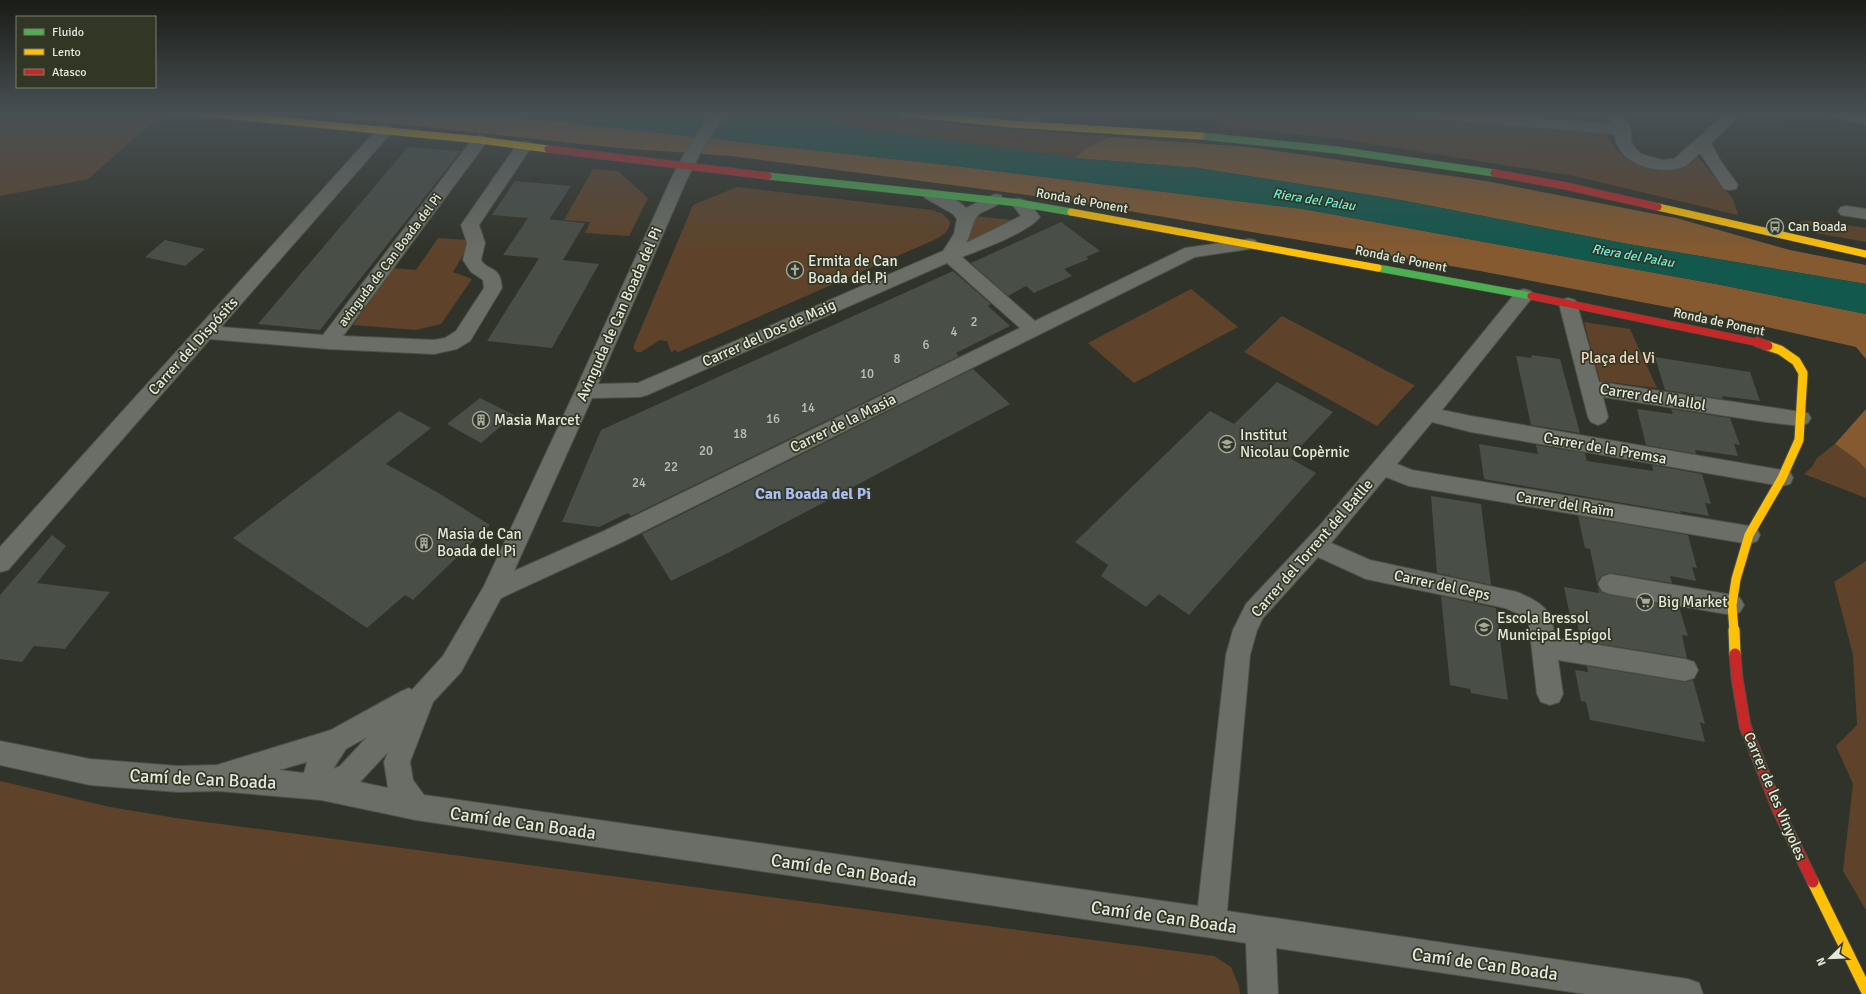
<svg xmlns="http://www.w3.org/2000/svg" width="1866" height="994" viewBox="0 0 1866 994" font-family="Signika,sans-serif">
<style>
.green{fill:#5e432a}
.forest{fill:#855a30}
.water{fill:#12584d}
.building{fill:#494e46}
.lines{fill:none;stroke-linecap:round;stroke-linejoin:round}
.street-casing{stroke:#4d5047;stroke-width:2}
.fast-casing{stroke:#4d5047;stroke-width:8}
.slow-far2-casing{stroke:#4d5047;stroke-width:8}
.slow-far1-casing{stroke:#4d5047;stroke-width:11}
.slow-casing{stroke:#4d5047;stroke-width:13}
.jam-far2-casing{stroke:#4d5047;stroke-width:8}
.jam-far1-casing{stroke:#4d5047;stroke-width:11}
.jam-casing{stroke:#4d5047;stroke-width:13}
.street{fill:#6b6e66;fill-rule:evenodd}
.fast{stroke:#4caf50;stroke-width:7}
.slow-far2{stroke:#ffc107;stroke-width:7}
.slow-far1{stroke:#ffc107;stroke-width:9}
.slow{stroke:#ffc107;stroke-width:11}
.jam-far2{stroke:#c62828;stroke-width:7}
.jam-far1{stroke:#c62828;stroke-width:9}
.jam{stroke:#c62828;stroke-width:11}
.labels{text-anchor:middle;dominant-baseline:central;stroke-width:3.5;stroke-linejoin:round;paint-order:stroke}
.far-water-label{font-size:13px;font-style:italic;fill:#6df0db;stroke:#323725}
.far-street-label{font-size:13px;fill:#e4e8dd;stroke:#323725}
.far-poi-label{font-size:13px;fill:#e4e8dd;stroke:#323725;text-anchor:start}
.number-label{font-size:13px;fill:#bdc2b7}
.poi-label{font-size:15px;fill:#e4e8dd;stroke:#323725;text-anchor:start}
.street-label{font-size:15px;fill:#e4e8dd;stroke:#323725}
.park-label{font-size:15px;fill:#f7d9c0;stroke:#323725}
.neighbourhood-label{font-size:16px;font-weight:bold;fill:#abbdf3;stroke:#323725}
.near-street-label{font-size:18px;fill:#e4e8dd;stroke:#323725}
</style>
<rect width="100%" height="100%" fill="#303329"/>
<g class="green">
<polygon points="0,113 163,113 88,179 0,196"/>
<polygon points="787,113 873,113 969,126 1110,137 1087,148 1075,158 870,129"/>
<path d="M 1223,113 L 1387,113 L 1605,131 C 1616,165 1673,186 1698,157 L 1733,199 L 1738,215 L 1574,176 L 1334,138 L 1228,127 L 1224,125 Z"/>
<polygon points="593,169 618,171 648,198 629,236 585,233 590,222 564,220"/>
<path d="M 737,187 L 932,210 L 943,214 L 950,222 C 949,232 943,235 934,240 L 678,352 L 675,350 L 671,352 L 667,341 L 660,340 L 641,352 L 637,352 L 634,349 L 634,345 L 693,205 Z"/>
<polygon points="976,216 1012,220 1011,224 968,242 967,240"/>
<polygon points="1803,221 1821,221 1866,228 1866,242 1815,233 1813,226 1797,223"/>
<polygon points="438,238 468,240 469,245 453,272 472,279 441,324 416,330 353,325 393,268 416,270"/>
<polygon points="1191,289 1238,327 1134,383 1088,343"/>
<polygon points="1282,316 1414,385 1415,385 1377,426 1244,352"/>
<polygon points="1584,322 1630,329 1657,388 1600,381"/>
<polygon points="1835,444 1857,460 1866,469 1866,498 1804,474 1812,467 1817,458"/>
<polygon points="1866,561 1866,910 1843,871 1853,784 1836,746 1857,725 1853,655 1834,582"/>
<polygon points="0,781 110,807 176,818 1214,956 1231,967 1239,986 1240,994 0,994"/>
</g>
<g class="forest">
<polygon points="278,113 480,113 956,166 1303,209 1716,284 1866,314 1866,359 1856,347 1745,322 1480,271 1065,200 731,156 618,148 378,122"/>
<polygon points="1110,137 1249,147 1486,181 1676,218 1790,250 1866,265 1866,284 1628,244 1395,199 1198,168 1075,158 1087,148"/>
<polygon points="1866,409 1866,469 1857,460 1835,444"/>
</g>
<polygon class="water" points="480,113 787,113 870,129 1075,158 1198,168 1395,199 1628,244 1866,284 1866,314 1716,284 1303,209 956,166"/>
<g class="building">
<polygon points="408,147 461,151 320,330 258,324"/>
<polygon points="515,181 571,186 549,220 547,219 585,223 563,260 599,264 552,348 487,341 539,258 503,255 528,218 492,215"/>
<polygon points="1061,222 1100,251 1086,257 1089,259 1064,269 1072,276 1034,293 1026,286 1008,296 971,263"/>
<polygon points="165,240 205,249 185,266 145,257"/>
<polygon points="953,271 991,304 988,306 1010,326 956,353 959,356 631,516 628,513 599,527 562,522 601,430"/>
<polygon points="1531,355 1560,359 1580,433 1531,425 1516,356 1532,358"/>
<polygon points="1655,357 1750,372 1760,401 1722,396 1723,399 1665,390"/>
<polygon points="973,369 1010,404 730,552 671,581 642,534"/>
<polygon points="1277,382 1333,412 1290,458 1316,473 1189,615 1159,594 1146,607 1101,576 1108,565 1075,542 1210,411 1234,424"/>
<polygon points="480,398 514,415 481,443 447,424"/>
<polygon points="1637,409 1673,414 1671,409 1730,418 1740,445 1734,444 1738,456 1695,450 1696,454 1646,445"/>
<polygon points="399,411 431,428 386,464 437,492 490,525 413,600 405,595 367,628 233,538"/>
<polygon points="1479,444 1538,454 1536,445 1585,453 1587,461 1653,471 1652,465 1702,474 1711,504 1705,503 1709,516 1680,511 1681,513 1484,479"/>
<polygon points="1431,496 1481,504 1491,585 1437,573"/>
<polygon points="1578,516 1688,535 1697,568 1692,567 1696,581 1670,576 1672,583 1610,573 1601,576 1597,583 1590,549 1585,548"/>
<polygon points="52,535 66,546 37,583 110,592 65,649 34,646 22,662 0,659 0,595"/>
<polygon points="1564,587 1599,593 1598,587 1601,592 1610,595 1679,607 1688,636 1682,635 1687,658 1581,641 1576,617 1570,616"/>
<polygon points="1441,596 1496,608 1508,700 1471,693 1470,689 1450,685"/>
<polygon points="1587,666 1685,682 1693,680 1705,724 1700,722 1705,742 1590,720 1586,702 1581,701 1575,670 1588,672"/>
</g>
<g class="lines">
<g class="street-casing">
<g id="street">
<path d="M 711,113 L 726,113 L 700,154 L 687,179 L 598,384 L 638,383 L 943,251 L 954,234 L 957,219 L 953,214 L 925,198 L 923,194 L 925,190 C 936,188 958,200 966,208 L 995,194 L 1001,195 L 1003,199 C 998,207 987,209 979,214 C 972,220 971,235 966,243 L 1021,216 L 1011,203 L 1013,199 C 1026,196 1033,207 1040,217 C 1029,232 980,250 962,257 L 1035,321 L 1185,248 L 1249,239 L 1255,240 L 1258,244 L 1255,248 L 1249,249 L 1195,257 L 620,543 L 501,598 L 461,672 L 433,702 L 410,762 L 413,780 L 424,795 L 1198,906 L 1226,655 L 1233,630 L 1246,604 L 1321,524 L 1441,384 L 1517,291 L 1524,289 L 1531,291 L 1533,295 L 1531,299 L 1442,410 L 1471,416 L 1782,470 L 1790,472 L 1793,478 L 1790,484 L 1782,486 L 1471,432 L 1432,422 L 1397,464 L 1412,470 L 1749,526 L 1757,529 L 1760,535 L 1757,541 L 1749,544 L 1409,486 L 1386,477 L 1331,543 L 1370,560 L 1517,592 C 1544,604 1551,608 1555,638 L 1685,659 L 1694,662 L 1698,670 L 1694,678 L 1685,681 L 1558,660 L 1563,694 L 1559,702 L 1550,705 L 1541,702 L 1537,694 L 1529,625 L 1521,615 L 1505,608 L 1366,579 L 1318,557 L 1263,618 L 1257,630 L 1250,655 L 1227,911 L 1688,979 L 1699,983 L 1703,994 L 1585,994 L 1276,948 L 1278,994 L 1248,994 L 1246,943 L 416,820 L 321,800 L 218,791 L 178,792 L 90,785 L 0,765 L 0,741 L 90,759 L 178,766 L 217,765 L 331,730 L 400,692 L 409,688 L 412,690 L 443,656 L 484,586 L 575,391 L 671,179 L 684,154 ZM 947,263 L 1020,328 L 604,531 L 514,571 L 592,398 L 640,397 L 647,395 ZM 367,737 L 340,766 L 333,769 L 346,749 ZM 388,752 L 384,762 L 388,788 L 360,782 ZM 307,762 L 304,773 L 279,770 Z"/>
<path d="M 1028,113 L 1043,113 C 1037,122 1032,131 1021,128 L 1018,125 Z"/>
<path d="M 1413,113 L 1479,113 L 1613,124 L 1607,113 L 1623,113 L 1631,130 L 1631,141 L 1634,147 L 1641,154 L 1662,160 L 1674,159 L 1726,113 L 1742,113 L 1711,143 L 1720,160 L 1738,185 L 1736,189 L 1730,190 L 1724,189 L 1700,153 C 1695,157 1689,165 1683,167 C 1660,176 1615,164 1615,134 L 1420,118 L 1415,116 Z"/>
<polygon points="1831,113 1858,113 1866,115 1866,125 1833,116"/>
<path d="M 385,125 L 391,127 L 393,130 L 391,133 L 221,327 L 323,335 L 474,137 L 480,135 L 486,137 L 488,140 L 343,336 L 434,340 L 445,338 L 456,331 L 484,288 L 483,280 L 471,272 L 463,260 L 467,243 L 461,225 L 518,143 L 524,141 L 530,143 L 532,146 L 479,225 L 485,243 L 481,260 C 489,273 500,264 502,288 L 470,341 L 457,349 L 434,354 L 328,349 L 210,339 L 8,570 L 0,572 L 0,547 L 379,127 Z"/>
<polygon points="1847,206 1866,209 1866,219 1841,215 1838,211 1841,207"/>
<polygon points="1568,298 1575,300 1577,304 1599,382 1808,413 1811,418 1808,423 1801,426 1766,422 1603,397 1608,417 1605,422 1598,425 1591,422 1588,417 1559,304 1561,300"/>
<polygon points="1610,574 1732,595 1740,598 1744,605 1740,612 1732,615 1610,594 1602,591 1598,584 1602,577"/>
</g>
</g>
<g class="fast-casing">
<g id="fast">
<polyline points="1201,136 1337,150 1494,173"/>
<polyline points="768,176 1019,203 1071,212"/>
<polyline points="1378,268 1531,296"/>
</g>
</g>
<g class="slow-far2-casing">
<g id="slow-far2">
<polyline points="204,113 480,140 548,149"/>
<polyline points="903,113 1011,124 1201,136"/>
<polyline points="1658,207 1866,254"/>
<polyline points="1071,212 1378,268"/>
</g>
</g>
<g class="slow-far1-casing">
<polyline id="slow-far1" points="1734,631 1732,605 1736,579 1749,535 1782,478 1799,440 1803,373 1796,361 1780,350 1768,346"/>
</g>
<g class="slow-casing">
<g id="slow">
<polyline points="1734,630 1735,654"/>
<polyline points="1813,882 1866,990"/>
</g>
</g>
<g class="jam-far2-casing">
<g id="jam-far2">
<polyline points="548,149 768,176"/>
<polyline points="1494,173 1566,186 1658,207"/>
<polyline points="1531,296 1760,343"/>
</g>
</g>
<g class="jam-far1-casing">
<polyline id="jam-far1" points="1757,342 1768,346"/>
</g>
<g class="jam-casing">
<polyline id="jam" points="1735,654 1737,678 1745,726 1779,812 1813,882"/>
</g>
<use href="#street" class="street"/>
<use href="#fast" class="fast"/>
<use href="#slow-far2" class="slow-far2"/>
<use href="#slow-far1" class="slow-far1"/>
<use href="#slow" class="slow"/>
<use href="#jam-far2" class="jam-far2"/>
<use href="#jam-far1" class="jam-far1"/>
<use href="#jam" class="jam"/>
</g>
<linearGradient id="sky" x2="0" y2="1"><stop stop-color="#1a1c17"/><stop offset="0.45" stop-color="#485054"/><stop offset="1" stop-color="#485054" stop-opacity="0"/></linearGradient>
<rect width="1866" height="252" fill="url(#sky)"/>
<defs>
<g id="bus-ring" transform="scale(0.9)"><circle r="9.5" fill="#323725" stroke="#a5a99e" stroke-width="1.5"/><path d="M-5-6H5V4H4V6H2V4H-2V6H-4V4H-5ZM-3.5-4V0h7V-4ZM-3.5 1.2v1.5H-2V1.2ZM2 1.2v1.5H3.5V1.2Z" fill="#a5a99e"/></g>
<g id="church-ring" transform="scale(0.9)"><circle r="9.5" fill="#323725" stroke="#a5a99e" stroke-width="1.5"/><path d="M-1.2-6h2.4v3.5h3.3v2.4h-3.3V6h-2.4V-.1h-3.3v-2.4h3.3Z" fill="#a5a99e"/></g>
<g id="building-ring" transform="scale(0.9)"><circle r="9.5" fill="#323725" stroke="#a5a99e" stroke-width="1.5"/><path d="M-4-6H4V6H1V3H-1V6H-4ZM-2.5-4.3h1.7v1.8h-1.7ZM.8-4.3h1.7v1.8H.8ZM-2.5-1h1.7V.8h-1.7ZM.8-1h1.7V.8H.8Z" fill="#a5a99e"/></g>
<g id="school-ring" transform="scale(0.9)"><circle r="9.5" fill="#323725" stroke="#a5a99e" stroke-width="1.5"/><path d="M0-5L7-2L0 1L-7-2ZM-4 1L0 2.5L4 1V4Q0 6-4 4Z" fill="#a5a99e"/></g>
<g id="supermarket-ring" transform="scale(0.9)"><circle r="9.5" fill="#323725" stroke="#a5a99e" stroke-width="1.5"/><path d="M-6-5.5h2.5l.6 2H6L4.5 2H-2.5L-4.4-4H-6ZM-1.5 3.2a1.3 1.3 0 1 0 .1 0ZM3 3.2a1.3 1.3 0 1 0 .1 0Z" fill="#a5a99e"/></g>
</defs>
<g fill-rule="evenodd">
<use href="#bus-ring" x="1775" y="227"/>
<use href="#church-ring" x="795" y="270"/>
<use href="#building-ring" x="481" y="420"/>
<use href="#school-ring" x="1227" y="444"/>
<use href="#building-ring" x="424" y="543"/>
<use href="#supermarket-ring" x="1645" y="602"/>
<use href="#school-ring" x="1484" y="627"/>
</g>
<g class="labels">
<g class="far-water-label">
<text transform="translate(1314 200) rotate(9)">Riera del Palau</text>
<text transform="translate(1633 256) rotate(10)">Riera del Palau</text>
</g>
<g class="far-street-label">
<text transform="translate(1082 201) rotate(10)">Ronda de Ponent</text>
<text transform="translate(1401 259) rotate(11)">Ronda de Ponent</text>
<text transform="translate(390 260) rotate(-53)">avinguda de Can Boada del Pi</text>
<text transform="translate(1719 322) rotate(12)">Ronda de Ponent</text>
</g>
<g class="far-poi-label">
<text x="1788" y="227">Can Boada</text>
</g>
<g class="number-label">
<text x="974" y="322">2</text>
<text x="954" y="332">4</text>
<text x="926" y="345">6</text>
<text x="897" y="359">8</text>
<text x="867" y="374">10</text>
<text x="808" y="408">14</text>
<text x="773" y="419">16</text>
<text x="740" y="434">18</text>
<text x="706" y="451">20</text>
<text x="671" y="467">22</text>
<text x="639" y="483">24</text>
</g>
<g class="poi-label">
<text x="808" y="261">Ermita de Can<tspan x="808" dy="17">Boada del Pi</tspan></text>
<text x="494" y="420">Masia Marcet</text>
<text x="1240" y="435">Institut<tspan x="1240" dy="17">Nicolau Copèrnic</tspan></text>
<text x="437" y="534">Masia de Can<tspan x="437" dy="17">Boada del Pi</tspan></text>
<text x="1658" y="602">Big Market</text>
<text x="1497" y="618">Escola Bressol<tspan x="1497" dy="17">Municipal Espígol</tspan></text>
</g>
<g class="street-label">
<text transform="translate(619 314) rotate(-66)">Avinguda de Can Boada del Pi</text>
<text transform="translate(769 333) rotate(-24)">Carrer del Dos de Maig</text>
<text transform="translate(193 346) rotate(-48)">Carrer del Dispósits</text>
<text transform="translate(1653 397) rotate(9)">Carrer del Mallol</text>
<text transform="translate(843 423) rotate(-26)">Carrer de la Masia</text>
<text transform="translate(1605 448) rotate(10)">Carrer de la Premsa</text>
<text transform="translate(1565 504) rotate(9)">Carrer del Raïm</text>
<text transform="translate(1312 548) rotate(-49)">Carrer del Torrent del Batlle</text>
<text transform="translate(1442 585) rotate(12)">Carrer del Ceps</text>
<text transform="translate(1775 796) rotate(67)">Carrer de les Vinyoles</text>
</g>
<g class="park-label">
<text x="1618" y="358">Plaça del Vi</text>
</g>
<g class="neighbourhood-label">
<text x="813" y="494">Can Boada del Pi</text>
</g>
<g class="near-street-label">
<text transform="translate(203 779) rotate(3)">Camí de Can Boada</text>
<text transform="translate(523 823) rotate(8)">Camí de Can Boada</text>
<text transform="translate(844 870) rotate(8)">Camí de Can Boada</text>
<text transform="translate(1164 917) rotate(8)">Camí de Can Boada</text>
<text transform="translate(1485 964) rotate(8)">Camí de Can Boada</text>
</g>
</g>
<rect x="16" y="16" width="140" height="72" fill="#323725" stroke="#797e6f"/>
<rect x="24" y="29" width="20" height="6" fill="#4caf50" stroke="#797e6f"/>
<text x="52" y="36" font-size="12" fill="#e4e8dd">Fluido</text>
<rect x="24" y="49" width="20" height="6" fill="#ffc107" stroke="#797e6f"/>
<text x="52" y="56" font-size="12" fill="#e4e8dd">Lento</text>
<rect x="24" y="69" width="20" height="6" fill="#c62828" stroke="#797e6f"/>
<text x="52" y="76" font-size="12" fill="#e4e8dd">Atasco</text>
<g transform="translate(1830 958) rotate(247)" stroke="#323725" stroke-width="3" paint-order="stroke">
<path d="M0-3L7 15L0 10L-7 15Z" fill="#e4e8dd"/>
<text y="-6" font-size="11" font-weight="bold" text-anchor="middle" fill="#e4e8dd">N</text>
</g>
</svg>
